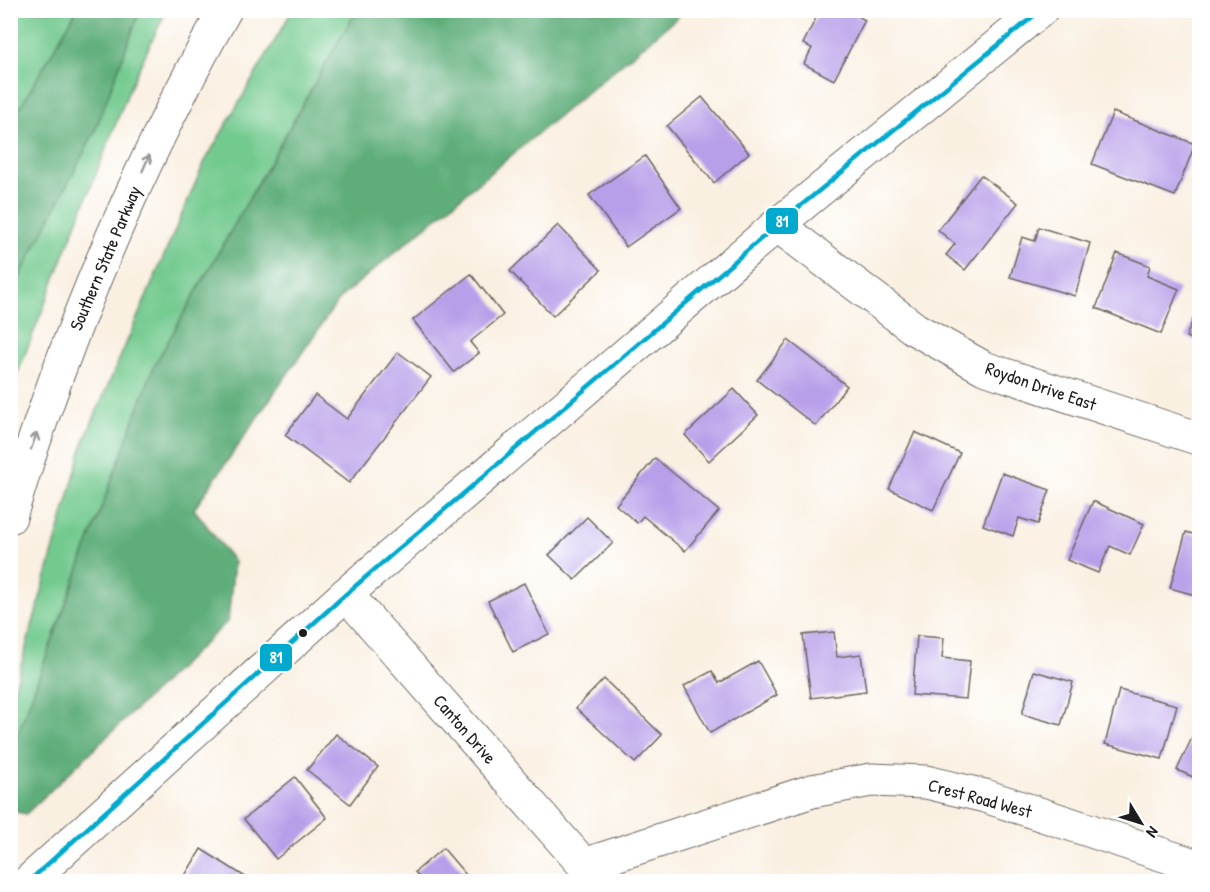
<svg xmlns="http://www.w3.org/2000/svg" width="1210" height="892" viewBox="0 0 1210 892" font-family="'Patrick Hand',sans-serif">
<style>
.green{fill:#73ca8f;stroke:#487356;stroke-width:1.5}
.forest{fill:#5eae7a;stroke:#3d654b;stroke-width:1.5}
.building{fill:#b79fe9}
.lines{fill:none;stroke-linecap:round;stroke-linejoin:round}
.minor-casing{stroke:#6a6661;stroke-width:35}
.primary-casing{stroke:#6a6661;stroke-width:35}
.motorway-casing{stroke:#6a6661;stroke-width:35}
.minor{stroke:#fff;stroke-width:33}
.primary{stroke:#fff;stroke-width:33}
.motorway{stroke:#fff;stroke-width:33}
.bus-1-casing{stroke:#fff;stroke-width:9}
.bus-1{stroke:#00a9ce;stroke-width:4.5}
.oneway{stroke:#999}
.bus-dot{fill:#1c1c1c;stroke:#fff;stroke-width:2}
.labels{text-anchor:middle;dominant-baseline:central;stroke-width:6;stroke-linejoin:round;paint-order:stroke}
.street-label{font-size:18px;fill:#1c1c1c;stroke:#fff}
.line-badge{stroke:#fff;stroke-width:2}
.badge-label{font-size:16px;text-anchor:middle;font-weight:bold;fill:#fff}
</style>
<rect width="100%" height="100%" fill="#fff"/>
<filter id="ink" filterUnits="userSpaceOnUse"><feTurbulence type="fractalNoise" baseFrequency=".0167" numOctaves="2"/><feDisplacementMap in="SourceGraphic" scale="12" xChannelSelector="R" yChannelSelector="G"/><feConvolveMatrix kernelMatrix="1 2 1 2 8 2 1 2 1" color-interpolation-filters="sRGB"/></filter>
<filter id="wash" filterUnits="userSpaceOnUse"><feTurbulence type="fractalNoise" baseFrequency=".008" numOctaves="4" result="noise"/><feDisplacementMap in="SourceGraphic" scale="24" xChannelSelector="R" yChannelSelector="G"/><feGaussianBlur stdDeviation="1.35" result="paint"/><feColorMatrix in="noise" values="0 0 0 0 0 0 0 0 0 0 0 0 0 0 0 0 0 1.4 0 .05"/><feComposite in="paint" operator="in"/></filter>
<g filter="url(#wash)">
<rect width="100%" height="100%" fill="#faf0e2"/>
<g class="green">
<polygon points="11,11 166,11 131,85 11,390"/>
<polygon points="292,11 356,11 154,366 11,752 11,701 84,441 204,163"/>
</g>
<g class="forest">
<polygon points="76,11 140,11 95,131 11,294 11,123"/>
<polygon points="356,11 685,11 340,298 194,509 234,562 228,621 26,814 11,811 11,752 154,366"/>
</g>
<g id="blocks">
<g class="building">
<polygon points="820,10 847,10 865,20 834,80 804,64 812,48 803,44"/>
<polygon points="702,97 749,153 714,183 667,126"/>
<polygon points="1113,112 1195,144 1175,196 1092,164"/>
<polygon points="645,156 681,208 626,247 589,195"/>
<polygon points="981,175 1018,203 965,270 946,255 955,244 938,230"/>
<polygon points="558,225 601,270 553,316 510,271"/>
<polygon points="1039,227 1090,243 1075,296 1010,277 1022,237 1035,241"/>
<polygon points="1117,253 1150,266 1147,276 1179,289 1161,334 1096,308"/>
<polygon points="471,274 503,315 470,342 479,353 454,372 413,320"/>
<polygon points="1200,301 1200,342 1186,337"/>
<polygon points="788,340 847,386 816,426 757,380"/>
<polygon points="398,352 431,377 349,483 285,435 315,395 347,419"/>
<polygon points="734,389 758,415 709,461 685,435"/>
<polygon points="915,432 960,453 933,510 889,489"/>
<polygon points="655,458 719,511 685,551 643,516 637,523 616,505"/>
<polygon points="1002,473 1050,490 1038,524 1019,518 1013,536 983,525"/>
<polygon points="1093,501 1144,524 1130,555 1110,546 1098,573 1067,560"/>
<polygon points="587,517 613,543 575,580 549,555"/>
<polygon points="1186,532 1200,536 1200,580 1195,595 1170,588"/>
<polygon points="524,583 549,634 513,652 488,601"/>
<polygon points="834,632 837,657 861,654 866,691 811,698 803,635"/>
<polygon points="917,636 944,638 942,658 970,661 966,699 912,695"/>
<polygon points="758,661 777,695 710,733 684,686 712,671 719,683"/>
<polygon points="1034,671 1073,682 1061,725 1022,714"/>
<polygon points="604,679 662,735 635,763 576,708"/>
<polygon points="1119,690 1177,705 1162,759 1105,744"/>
<polygon points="1196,729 1200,731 1200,780 1177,770"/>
<polygon points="336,734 378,767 350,804 307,770"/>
<polygon points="295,777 327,818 276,859 244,819"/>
<polygon points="443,848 472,882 423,882 415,872"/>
<polygon points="201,849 247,878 244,882 181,882"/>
<rect x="911" y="879" width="28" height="3"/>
</g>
</g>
</g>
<g filter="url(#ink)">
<use href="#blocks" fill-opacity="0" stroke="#6a6661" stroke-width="1.5"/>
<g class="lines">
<g class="minor-casing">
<g id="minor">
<polyline points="777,225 915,329 984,368 1200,439"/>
<polyline points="346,594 584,865"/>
<polyline points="584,865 812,791 871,780 926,782 985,796 1200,867"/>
</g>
</g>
<g class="primary-casing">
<polyline id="primary" points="28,882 346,594 777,225 1041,10"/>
</g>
<g class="motorway-casing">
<path id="motorway" d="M 10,517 C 63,341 135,170 225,10"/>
</g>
<use href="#minor" class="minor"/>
<use href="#primary" class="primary"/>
<use href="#motorway" class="motorway"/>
<g class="bus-1-casing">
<polyline id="bus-1" points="28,882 346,594 777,225 1041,10"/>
</g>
<use href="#bus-1" class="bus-1"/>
</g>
<defs><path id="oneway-shaft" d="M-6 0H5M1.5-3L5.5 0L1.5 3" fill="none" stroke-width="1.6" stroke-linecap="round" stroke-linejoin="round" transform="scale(1.5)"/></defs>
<g class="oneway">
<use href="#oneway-shaft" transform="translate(146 163) rotate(-66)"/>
<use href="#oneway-shaft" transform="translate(34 441) rotate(-70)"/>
</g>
</g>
<circle class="bus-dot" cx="303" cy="633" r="5"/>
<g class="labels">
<g class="street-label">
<text transform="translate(105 258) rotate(-67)">Southern State Parkway</text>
<text transform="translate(1041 386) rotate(19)">Roydon Drive East</text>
<text transform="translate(465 729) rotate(49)">Canton Drive</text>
<text transform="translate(980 798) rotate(15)">Crest Road West</text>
</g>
</g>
<g class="line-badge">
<rect x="765" y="207" width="34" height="28" rx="6" fill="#00a9ce"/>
<rect x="259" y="643" width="34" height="29" rx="6" fill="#00a9ce"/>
</g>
<g class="badge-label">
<text x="782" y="227">81</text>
<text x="276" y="663">81</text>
</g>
<rect width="1210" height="892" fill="none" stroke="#fff" stroke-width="36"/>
<g transform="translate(1141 823) rotate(128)" stroke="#ffffff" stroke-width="4.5" paint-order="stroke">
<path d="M0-4.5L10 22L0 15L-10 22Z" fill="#1c1c1c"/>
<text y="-9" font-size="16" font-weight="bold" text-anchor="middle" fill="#1c1c1c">N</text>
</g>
</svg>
